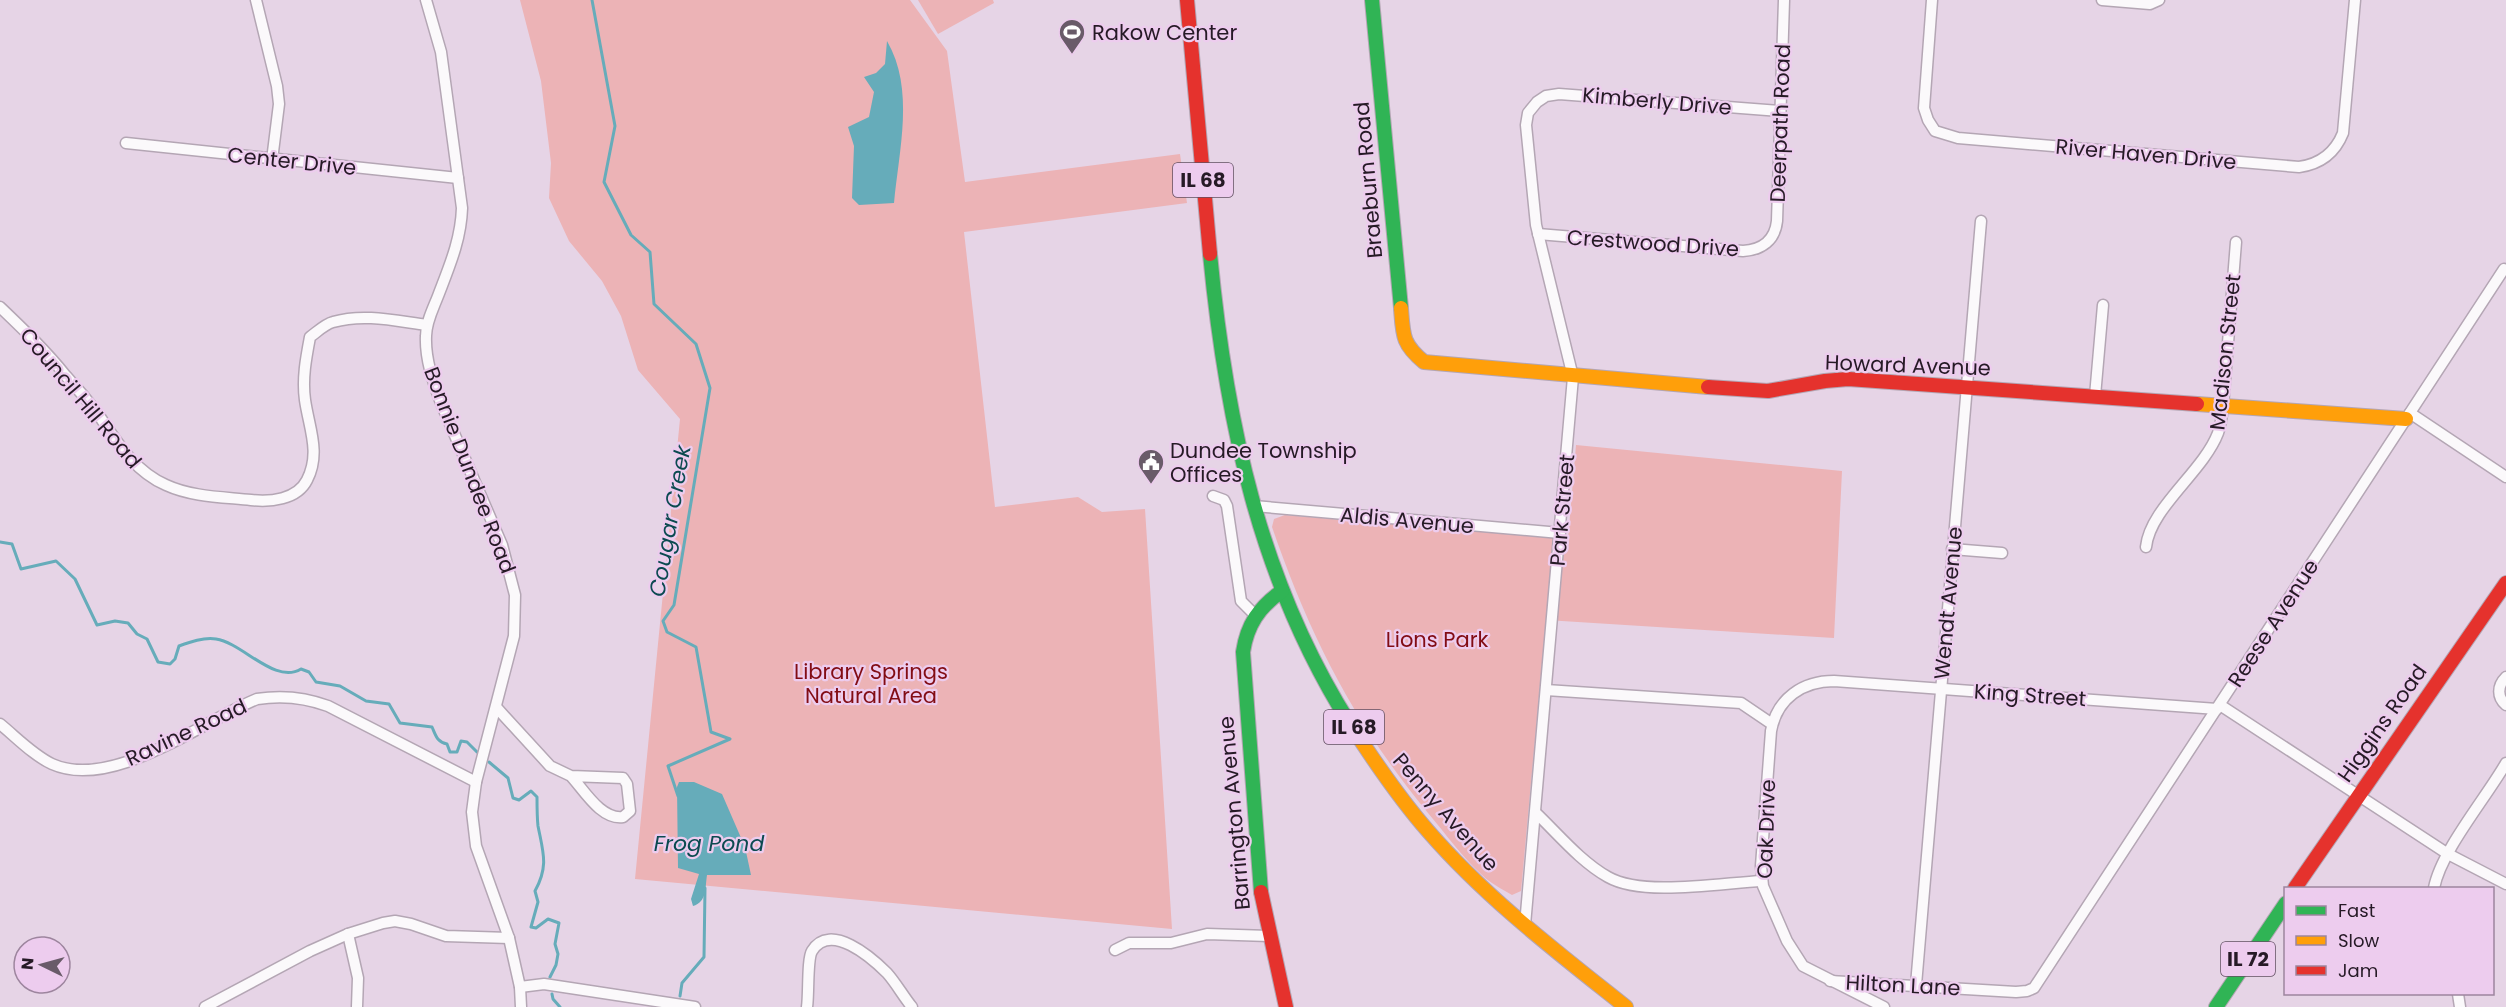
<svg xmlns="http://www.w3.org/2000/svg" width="2506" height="1007" viewBox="0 0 2506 1007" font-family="Poppins,sans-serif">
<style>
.green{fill:#ecb3b6}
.water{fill:#66acba}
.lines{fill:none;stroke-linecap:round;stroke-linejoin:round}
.stream{stroke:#66acba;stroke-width:3}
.street-casing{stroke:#b4a6b4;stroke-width:13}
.fast-casing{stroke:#b4a6b4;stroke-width:16}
.slow-casing{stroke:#b4a6b4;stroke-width:16}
.jam-casing{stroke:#b4a6b4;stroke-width:16}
.street{stroke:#fbf9fb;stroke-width:10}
.fast{stroke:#30b455;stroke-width:14}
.slow{stroke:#ff9f0a;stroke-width:14}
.jam{stroke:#e5322d;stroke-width:14}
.labels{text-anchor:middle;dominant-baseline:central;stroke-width:4.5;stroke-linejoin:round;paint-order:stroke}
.shield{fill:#edccee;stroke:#624f62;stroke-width:1.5}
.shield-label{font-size:20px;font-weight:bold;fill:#261a26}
.poi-label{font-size:21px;fill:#261a26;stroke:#edccee;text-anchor:start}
.street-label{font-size:21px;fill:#261a26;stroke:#edccee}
.park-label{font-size:21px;fill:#820c14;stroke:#edccee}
.water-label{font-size:22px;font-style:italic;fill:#0b4a50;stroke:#edccee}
</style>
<rect width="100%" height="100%" fill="#e6d4e6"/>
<g class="green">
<polygon points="520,0 910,0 947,51 965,182 1180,154 1187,203 964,232 995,507 1078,497 1102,512 1145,509 1172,929 635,879 680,419 638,370 621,316 602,281 569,241 549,198 551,163 541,81"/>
<polygon points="918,0 993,0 994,3 938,34"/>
<path d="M 1576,445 L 1842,471 L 1834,638 L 1546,620 L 1521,891 L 1512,895 C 1502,889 1490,883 1482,875 C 1462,857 1445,833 1428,813 C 1354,723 1310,637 1272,527 L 1274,519 L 1285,515 L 1568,539 Z"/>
</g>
<g class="water">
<path d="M 887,41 C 915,89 899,150 894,203 L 859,205 L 852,198 L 854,146 L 848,127 L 869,117 L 874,92 L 864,77 L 876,73 L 885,64 Z"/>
<path d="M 679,782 L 694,782 L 722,794 L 745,847 L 751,875 L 707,875 C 705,888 707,902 693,906 L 691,899 L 699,874 L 678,868 L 677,787 Z"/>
</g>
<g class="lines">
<g class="stream">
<polyline points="592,0 615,126 604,182 631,235 650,252 654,304 696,344 710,388 674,605 663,621 667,632 696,647 711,732 730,739 668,766 678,796"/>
<path d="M 0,542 L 12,544 L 21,569 L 56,561 L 75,579 L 97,625 L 115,621 L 128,623 L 137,634 L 147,639 L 158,662 L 170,664 L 175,659 L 179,646 C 190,642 204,637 216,639 C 243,643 275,685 301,669 L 309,672 L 316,682 L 340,686 L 366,701 L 389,704 L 400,723 L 432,727 C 436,736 437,742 447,744 L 450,752 L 457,752 L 461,741 L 467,742 L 477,752"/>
<path d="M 489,762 L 508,778 L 513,798 L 519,800 L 531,791 L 537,797 C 537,807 537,817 538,826 C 543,852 549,866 535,891 L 538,902 L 531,927 L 536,928 L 548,919 L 559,923 L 555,944 L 558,954 L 556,965 L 550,977"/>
<polyline points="552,994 553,999 560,1007"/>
<polyline points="680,996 682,983 704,957 705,888"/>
</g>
<g class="street-casing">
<g id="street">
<polyline points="256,0 277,86 279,104 272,160"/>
<path d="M 426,0 L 441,52 L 462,208 C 461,240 449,267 438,296 C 433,309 426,322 426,336 C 425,359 433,382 441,403 L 502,545 L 515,595 L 514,636 L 476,782 L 472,812 L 476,846 L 509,938 L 520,987 L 521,1007"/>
<path d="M 1932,0 L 1924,108 L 1928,120 L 1935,131 L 1958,138 L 2299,167 C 2321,164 2335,153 2343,133 L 2355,0"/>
<polyline points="2102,0 2150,4 2159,0"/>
<polyline points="126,143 458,178"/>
<path d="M 1538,234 L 1743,251 C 1762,250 1775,240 1777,221 L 1784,0"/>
<path d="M 0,307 C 23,329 46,351 66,376 C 77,388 88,401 98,414 C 117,442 134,471 166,485 C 192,497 223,497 251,500 C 270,502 297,500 307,480 C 321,453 309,428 305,400 C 302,379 306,358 310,337 C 317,332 325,324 333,322 C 364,313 396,321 427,325"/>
<polyline points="2095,396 2103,305"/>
<polyline points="2410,413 2506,477"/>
<polyline points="1213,496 1224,500 1227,506 1241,601 1255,615"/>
<polyline points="1254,506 1560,533"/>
<path d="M 2146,547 C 2150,508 2203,472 2218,433 C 2221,425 2222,415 2223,406 L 2236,242"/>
<polyline points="1952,549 2002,553"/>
<path d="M 2506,677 C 2497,686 2497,697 2506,705"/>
<polyline points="1546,690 1741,703 1772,724"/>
<polyline points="2220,705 2448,854 2506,884"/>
<path d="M 496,707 L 550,766 L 571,776 L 623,778 L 627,784 L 630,811 L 623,817 C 601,820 584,790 571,776"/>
<path d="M 0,724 C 16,737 33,755 52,764 C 112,791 201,722 257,699 C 282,695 304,697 328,706 L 476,782"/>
<path d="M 1536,813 C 1558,834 1581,862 1608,877 C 1643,897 1721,883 1762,881"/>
<path d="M 2434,888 C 2441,851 2486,798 2506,763"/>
<polyline points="1525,925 1573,377 1536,225 1526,125 1528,113 1537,102 1546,96 1559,94 1780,111"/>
<polyline points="348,934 358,978 357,1007"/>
<polyline points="1115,950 1129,943 1171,943 1207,934 1269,936"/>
<polyline points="1830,981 2016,992 2027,991 2034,988 2504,269"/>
<polyline points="1916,985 1981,221"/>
<polyline points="520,987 544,984 695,1007"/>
<polyline points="2458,994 2460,1007"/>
<polyline points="205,1007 310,951 348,934 383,923 395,921 411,924 446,936 509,938"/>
<path d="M 807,1007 C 809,994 807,959 812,951 C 830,921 872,958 887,973 C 896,983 903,996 912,1007"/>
<path d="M 1884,1007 L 1803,966 L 1787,941 L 1763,886 L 1761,866 L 1771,731 C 1777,698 1803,681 1834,681 L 2217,709"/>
</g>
</g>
<g class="fast-casing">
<g id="fast">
<polyline points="1372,0 1401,308"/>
<path d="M 1210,254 C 1226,421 1259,580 1350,724"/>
<path d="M 1261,892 L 1243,652 C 1247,625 1259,607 1282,591"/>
<polyline points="2216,1007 2286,903"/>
</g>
</g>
<g class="slow-casing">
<g id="slow">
<path d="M 1401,308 C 1403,335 1402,344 1424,362 L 1708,387"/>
<polyline points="2197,404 2406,419"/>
<path d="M 1350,724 C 1374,761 1399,798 1428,831 C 1486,898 1557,952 1626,1007"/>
</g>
</g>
<g class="jam-casing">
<g id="jam">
<polyline points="1187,0 1210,254"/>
<polyline points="1708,387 1768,391 1825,381 1848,379 2197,404"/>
<polyline points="2295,888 2506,583"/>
<polyline points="1261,892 1286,1007"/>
</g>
</g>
<use href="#street" class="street"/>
<use href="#fast" class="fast"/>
<use href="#slow" class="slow"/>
<use href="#jam" class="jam"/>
</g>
<defs>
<g id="stadium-pin" transform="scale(1.35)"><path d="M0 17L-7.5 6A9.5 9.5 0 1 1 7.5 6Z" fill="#695b69" stroke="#edccee"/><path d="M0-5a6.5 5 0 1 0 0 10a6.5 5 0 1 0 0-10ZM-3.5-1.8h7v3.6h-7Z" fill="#fff"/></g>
<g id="civic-pin" transform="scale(1.35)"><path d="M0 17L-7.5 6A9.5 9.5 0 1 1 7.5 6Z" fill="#695b69" stroke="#edccee"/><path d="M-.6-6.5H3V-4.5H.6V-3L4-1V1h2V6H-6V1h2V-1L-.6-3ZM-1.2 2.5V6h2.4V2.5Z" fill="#fff"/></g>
</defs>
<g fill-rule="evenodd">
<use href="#stadium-pin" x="1072" y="32"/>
<use href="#civic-pin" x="1151" y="462"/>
</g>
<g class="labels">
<g class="shield">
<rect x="1173" y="163" width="60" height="34" rx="4.5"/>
<rect x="1324" y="710" width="60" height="34" rx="4.5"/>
<rect x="2221" y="942" width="54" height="34" rx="4.5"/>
</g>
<g class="shield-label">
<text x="1203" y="180">IL 68</text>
<text x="1354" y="727">IL 68</text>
<text x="2248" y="959">IL 72</text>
</g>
<g class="poi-label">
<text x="1092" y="32">Rakow Center</text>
<text x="1170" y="450">Dundee Township<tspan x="1170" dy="24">Offices</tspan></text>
</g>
<g class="street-label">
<text transform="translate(1657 101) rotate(5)">Kimberly Drive</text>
<text transform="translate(1780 123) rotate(-88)">Deerpath Road</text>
<text transform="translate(2146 154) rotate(5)">River Haven Drive</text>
<text transform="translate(292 161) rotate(6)">Center Drive</text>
<text transform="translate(1368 180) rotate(-95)">Braeburn Road</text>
<text transform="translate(1653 243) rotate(4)">Crestwood Drive</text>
<text transform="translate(2225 352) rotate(-84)">Madison Street</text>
<text transform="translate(1908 365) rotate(2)">Howard Avenue</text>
<text transform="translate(81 398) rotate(50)">Council Hill Road</text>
<text transform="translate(470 470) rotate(69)">Bonnie Dundee Road</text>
<text transform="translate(1562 510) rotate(-85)">Park Street</text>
<text transform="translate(1407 520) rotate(5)">Aldis Avenue</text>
<text transform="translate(1948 603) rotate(-85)">Wendt Avenue</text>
<text transform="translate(2273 623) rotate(-57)">Reese Avenue</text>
<text transform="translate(2030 695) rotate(4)">King Street</text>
<text transform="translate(2382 723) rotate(-55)">Higgins Road</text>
<text transform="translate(186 732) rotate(-25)">Ravine Road</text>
<text transform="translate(1446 812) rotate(49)">Penny Avenue</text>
<text transform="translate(1234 813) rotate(-95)">Barrington Avenue</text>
<text transform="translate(1766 829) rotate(-88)">Oak Drive</text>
<text transform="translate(1903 985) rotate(3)">Hilton Lane</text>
</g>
<g class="park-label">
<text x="1437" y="639">Lions Park</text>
<text x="871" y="671">Library Springs<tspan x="871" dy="24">Natural Area</tspan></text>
</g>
<g class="water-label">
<text transform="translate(670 521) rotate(-80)">Cougar Creek</text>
<text x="709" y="843">Frog Pond</text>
</g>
</g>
<rect x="2284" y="887" width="210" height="108" fill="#edccee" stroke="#9d859e" stroke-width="1.5"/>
<rect x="2296" y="906" width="30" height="9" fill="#30b455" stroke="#9d859e" stroke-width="1.5"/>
<text x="2338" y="917" font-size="18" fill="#261a26">Fast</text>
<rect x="2296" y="936" width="30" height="9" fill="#ff9f0a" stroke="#9d859e" stroke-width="1.5"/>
<text x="2338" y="947" font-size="18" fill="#261a26">Slow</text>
<rect x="2296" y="966" width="30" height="9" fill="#e5322d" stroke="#9d859e" stroke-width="1.5"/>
<text x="2338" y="977" font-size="18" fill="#261a26">Jam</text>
<g transform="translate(42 965) rotate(275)"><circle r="28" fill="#edccee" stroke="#9d859e" stroke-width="1.5"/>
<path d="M0-4.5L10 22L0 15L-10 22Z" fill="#695b69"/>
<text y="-9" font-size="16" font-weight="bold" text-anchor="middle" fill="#261a26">N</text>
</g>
</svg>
